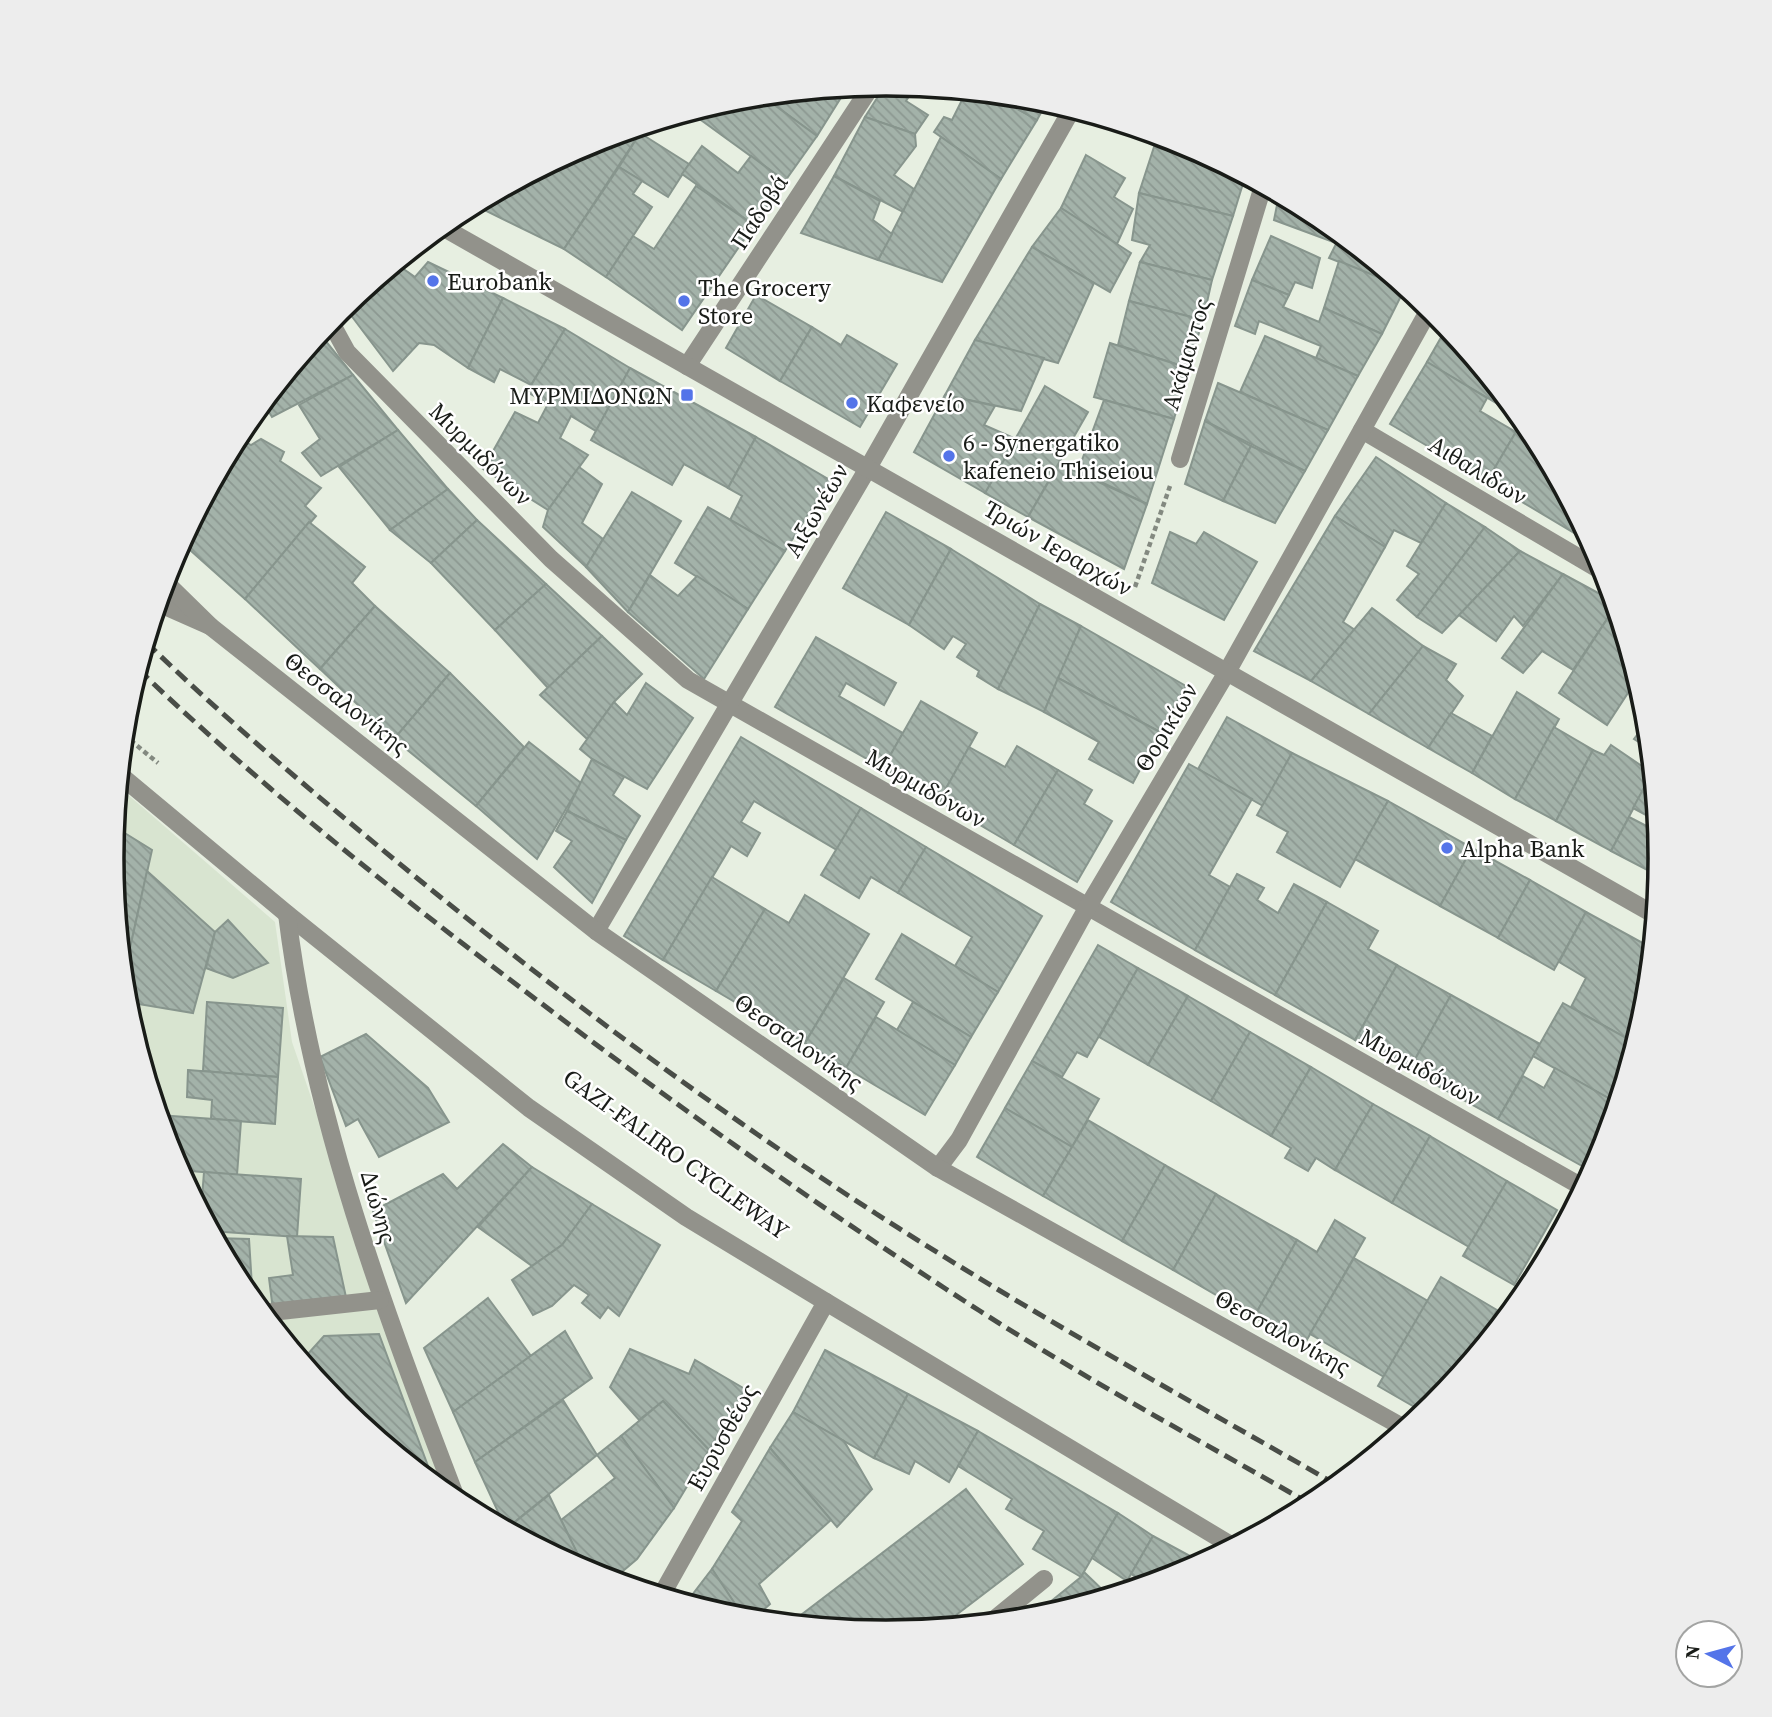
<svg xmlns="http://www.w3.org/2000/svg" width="1772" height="1717" viewBox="0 0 1772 1717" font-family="'Source Serif 4',serif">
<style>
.built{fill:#d8e4d0}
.building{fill:url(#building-back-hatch);stroke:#87958d;stroke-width:2}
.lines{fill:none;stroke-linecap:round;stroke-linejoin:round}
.path{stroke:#838980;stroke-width:4.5;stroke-dasharray:5 3.5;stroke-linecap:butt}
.pedestrian{stroke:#92928b;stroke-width:18}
.minor{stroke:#92928b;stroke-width:18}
.tertiary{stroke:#92928b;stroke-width:18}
.rail{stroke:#494d47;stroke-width:5;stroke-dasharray:14 7;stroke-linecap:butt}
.poi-dot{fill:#5474e9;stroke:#fff;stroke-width:2.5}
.labels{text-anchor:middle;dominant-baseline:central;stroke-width:5;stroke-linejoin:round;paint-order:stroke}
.street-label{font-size:24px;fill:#191c18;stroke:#fff}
.poi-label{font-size:24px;fill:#191c18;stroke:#fff;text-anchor:start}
.rim{fill:none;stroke:#191c18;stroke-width:3.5}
</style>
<defs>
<pattern id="building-back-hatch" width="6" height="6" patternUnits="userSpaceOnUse" patternTransform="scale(1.75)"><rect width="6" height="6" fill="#a3b2a9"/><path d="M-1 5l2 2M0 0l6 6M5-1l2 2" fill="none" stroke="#8c9891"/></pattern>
</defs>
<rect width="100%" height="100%" fill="#e7efe1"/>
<polygon class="built" points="119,787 275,922 292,1042 449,1497 338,1406 242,1288 170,1155 126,1009 112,858"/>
<g class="building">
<polygon points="886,84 915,87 906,101 928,115 915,134 865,117"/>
<polygon points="847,88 817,136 762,96"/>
<polygon points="966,92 993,95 1037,120 1001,179 934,132 944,117 952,120"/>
<polygon points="993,95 1037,99 1047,102 1037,120"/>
<polygon points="762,96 817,136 785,181 694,115 697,110 719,104 728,111 737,99"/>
<polygon points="865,117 915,134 916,146 894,175 914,189 903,212 834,176"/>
<polygon points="1105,120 1153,134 1148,142"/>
<polygon points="632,130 640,133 564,249 474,205 590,143"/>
<polygon points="640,133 689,164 668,197 619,167"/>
<polygon points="941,137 1001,179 942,282 878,260"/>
<polygon points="702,146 738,173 751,156 785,181 754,225 682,174"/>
<polygon points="1154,147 1220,163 1245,177 1233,216 1139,193"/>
<polygon points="1194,149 1220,163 1192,156"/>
<polygon points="1086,155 1125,178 1114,197 1133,209 1117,244 1061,208"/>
<polygon points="619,167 642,181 633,194 652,207 606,277 564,249"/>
<polygon points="834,176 880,201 873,220 892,234 878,260 801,233"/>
<polygon points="696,186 754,225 682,330 606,277 633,236 654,249"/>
<polygon points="1139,193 1233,216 1212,280 1140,262 1150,245 1132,240"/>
<polygon points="1279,195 1317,215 1341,234 1336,243 1274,220"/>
<polygon points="1061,208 1131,253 1110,292 1032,247"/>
<polygon points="1341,234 1405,288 1329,258"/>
<polygon points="1271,236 1320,258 1312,288 1295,282 1289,295 1252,280"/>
<polygon points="1032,247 1094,283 1058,363 975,340"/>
<polygon points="1339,261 1405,288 1382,334 1324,308"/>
<polygon points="428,262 503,298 468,368 434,345 419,343 393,371 344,306 363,290 402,268 415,277"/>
<polygon points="1140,262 1212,280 1203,320 1129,301"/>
<polygon points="1252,280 1289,295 1283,307 1319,322 1324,308 1382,334 1358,376 1316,358 1321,346 1259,321 1255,334 1235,326"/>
<polygon points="756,295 812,327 780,381 726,348"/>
<polygon points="503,298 565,329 531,385 500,369 494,382 468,368"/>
<polygon points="1129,301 1203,320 1188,368 1118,345"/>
<polygon points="812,327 841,345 847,335 897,364 860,427 780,381"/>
<polygon points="1447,327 1503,395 1498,404 1427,362"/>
<polygon points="565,329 630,368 596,431 571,416 560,438 588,455 548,510 483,469 515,412 538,423 548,404 527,392"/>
<polygon points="320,334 353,375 272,417 263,402"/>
<polygon points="1265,336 1358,376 1328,430 1240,392"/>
<polygon points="975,340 1044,358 1021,411 945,395"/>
<polygon points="1110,343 1188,368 1174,419 1094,397"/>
<polygon points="1427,362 1487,398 1480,411 1516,432 1487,481 1390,424"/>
<polygon points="630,368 756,437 728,488 684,464 672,485 591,440"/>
<polygon points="353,375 398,430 321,476 302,453 320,439 299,405"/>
<polygon points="1218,383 1328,430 1305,471 1205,421"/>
<polygon points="1045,386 1088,412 1028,517 985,493"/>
<polygon points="945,395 995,406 984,425 1016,439 985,493 914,452"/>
<polygon points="1104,400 1174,419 1147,504 1078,471"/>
<polygon points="1523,420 1530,429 1591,543 1487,481"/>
<polygon points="1205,421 1251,446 1223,501 1185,484"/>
<polygon points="398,430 448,489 390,530 339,467"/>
<polygon points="237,437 251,445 261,439 284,452 280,461 321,488 305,506 316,516 245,599 181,542"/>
<polygon points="756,437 830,480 785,551 730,520 742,496 728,488"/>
<polygon points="1251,446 1305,471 1275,523 1223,501"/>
<polygon points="1376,457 1446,503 1421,543 1394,530 1385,547 1335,516"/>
<polygon points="1059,464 1147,504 1124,569 1028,517"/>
<polygon points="579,467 602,484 582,523 603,539 586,567 543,527 548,510"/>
<polygon points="448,489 477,520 431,563 390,530"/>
<polygon points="632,492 681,521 628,612 586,567"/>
<polygon points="1446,503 1485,527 1417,617 1397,600 1419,574 1407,566"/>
<polygon points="708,507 785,551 748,609 675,563"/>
<polygon points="886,512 951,549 909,625 843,588"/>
<polygon points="1335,516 1385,547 1343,622 1355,630 1311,681 1254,651"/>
<polygon points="477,520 546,584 495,630 431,563"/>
<polygon points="309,522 365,567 352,583 375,606 320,669 245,599"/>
<polygon points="1485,527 1520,551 1442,633 1417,617"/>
<polygon points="1170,532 1196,544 1204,532 1257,562 1224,620 1152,583"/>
<polygon points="951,549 1040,604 998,689 977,676 979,671 957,657 966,644 953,636 944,649 909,625"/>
<polygon points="1520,551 1563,574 1523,626 1514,616 1496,641 1459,615"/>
<polygon points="1563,574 1613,601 1615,607 1573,670 1542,651 1523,673 1502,658"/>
<polygon points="650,575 678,596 697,576 748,609 704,679 628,612"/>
<polygon points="546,584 602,636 548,688 495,630"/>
<polygon points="1040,604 1081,626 1044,712 998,689"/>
<polygon points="375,606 450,673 394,739 320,669"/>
<polygon points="1615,607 1637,679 1607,725 1559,693"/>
<polygon points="1372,608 1423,646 1369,714 1311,681"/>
<polygon points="1081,626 1186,686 1160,732 1058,678"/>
<polygon points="602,636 642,674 614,702 587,739 540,695"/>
<polygon points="816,637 896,683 884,705 846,683 839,696 903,733 883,768 775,707"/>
<polygon points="1423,646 1456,664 1446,680 1463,696 1428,748 1369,714"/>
<polygon points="450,673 524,747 476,806 394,739"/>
<polygon points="1058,678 1160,732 1133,783 1089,759 1099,742 1044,712"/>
<polygon points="646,683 693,718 647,789 592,759 580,749 614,702 627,715"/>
<polygon points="1517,692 1559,719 1515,799 1472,773"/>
<polygon points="921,701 977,733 939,801 883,768"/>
<polygon points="1451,713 1492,736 1472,773 1428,748"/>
<polygon points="1227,717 1292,753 1263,806 1198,769"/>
<polygon points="1647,722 1650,749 1634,739"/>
<polygon points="1554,727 1593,750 1556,821 1515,799"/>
<polygon points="741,737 861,808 837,850 754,801 741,822 760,833 747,856 731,846 663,960 624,936"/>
<polygon points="529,742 581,783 537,859 476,806"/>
<polygon points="1611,745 1652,773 1611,851 1556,821 1593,750 1604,755"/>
<polygon points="1017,746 1058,770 1014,845 939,801 969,747 1005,767"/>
<polygon points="1292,753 1388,801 1340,887 1277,852 1288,832 1257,815"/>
<polygon points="592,759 624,777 613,795 640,816 626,840 567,811"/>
<polygon points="1189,764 1252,799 1209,875 1230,887 1195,950 1111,902"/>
<polygon points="1058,770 1092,790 1084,804 1112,821 1077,882 1014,845"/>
<polygon points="1652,773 1657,821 1633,808"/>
<polygon points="1388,801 1472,848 1440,906 1355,859"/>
<polygon points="861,808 926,847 898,893 871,877 859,898 821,875"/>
<polygon points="567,811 626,840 592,903 554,867 572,841 556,831"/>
<polygon points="1629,817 1658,832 1660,854 1651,872 1611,851"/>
<polygon points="115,827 152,850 123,980 112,858"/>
<polygon points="926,847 1042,916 998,992 955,966 972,937 898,893"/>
<polygon points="1472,848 1530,880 1498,938 1440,906"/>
<polygon points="1660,854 1660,859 1659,876 1651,872"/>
<polygon points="147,871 215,932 193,1013 126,1002 123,980"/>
<polygon points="1237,874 1264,888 1257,900 1278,913 1294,884 1327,902 1275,995 1195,950"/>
<polygon points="712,877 765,909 716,991 663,960"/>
<polygon points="1530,880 1586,912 1554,970 1498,938"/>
<polygon points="805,895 869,934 805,1043 716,991 765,909 789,923"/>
<polygon points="1327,902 1378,931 1368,949 1397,965 1355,1040 1275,995"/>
<polygon points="1586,912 1652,948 1646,1010 1635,1043 1571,1007 1586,978 1559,962"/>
<polygon points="228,920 268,963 233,978 206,968 215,932"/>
<polygon points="902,934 998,992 971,1037 876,979"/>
<polygon points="1098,945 1138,968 1087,1057 1077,1052 1062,1077 1032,1061"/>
<polygon points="1397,965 1451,995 1409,1070 1355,1040"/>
<polygon points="1138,968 1188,996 1148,1065 1099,1037"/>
<polygon points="844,978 884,1002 846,1068 805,1043"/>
<polygon points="1451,995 1540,1044 1498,1119 1409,1070"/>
<polygon points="1188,996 1250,1032 1211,1101 1148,1065"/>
<polygon points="207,1002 283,1008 278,1077 203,1071"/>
<polygon points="913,1002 971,1037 955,1065 897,1030"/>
<polygon points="1563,1003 1635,1043 1617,1103 1533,1056"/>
<polygon points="876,1017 955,1065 925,1115 846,1068"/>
<polygon points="1250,1032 1311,1067 1271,1136 1211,1101"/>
<polygon points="366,1034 428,1088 449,1122 379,1157 358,1119 346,1126 320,1057"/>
<polygon points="1032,1061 1099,1099 1072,1147 1005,1108"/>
<polygon points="1311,1067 1373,1104 1335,1170 1316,1158 1308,1171 1285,1158 1291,1148 1271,1136"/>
<polygon points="1555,1068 1617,1103 1582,1166 1498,1119 1523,1076 1544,1088"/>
<polygon points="188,1070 278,1077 275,1124 211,1119 212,1100 187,1097"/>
<polygon points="1373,1104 1430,1136 1392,1203 1335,1170"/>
<polygon points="1005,1108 1072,1147 1043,1196 977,1157"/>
<polygon points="158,1115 241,1121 237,1175 179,1170"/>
<polygon points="1088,1120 1165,1165 1122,1241 1043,1196"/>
<polygon points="1430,1136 1507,1181 1469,1247 1392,1203"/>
<polygon points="503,1144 532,1167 406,1303 373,1211 443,1174 457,1189"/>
<polygon points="1165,1165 1216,1194 1173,1270 1122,1241"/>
<polygon points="532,1167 592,1204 562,1245 532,1266 478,1227"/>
<polygon points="204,1172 301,1179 297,1237 211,1231 201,1211"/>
<polygon points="1507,1181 1557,1210 1514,1285 1463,1256"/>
<polygon points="1216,1194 1297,1240 1254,1317 1173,1270"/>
<polygon points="592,1204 660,1245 619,1316 608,1307 600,1318 582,1303 589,1295 574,1285 552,1306 533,1315 512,1280 562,1245"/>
<polygon points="1335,1220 1365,1238 1304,1345 1254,1317 1297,1240 1317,1252"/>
<polygon points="287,1236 333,1237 347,1302 273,1310 269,1278 293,1275"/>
<polygon points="215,1238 249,1239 253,1302 242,1288"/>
<polygon points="1354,1258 1428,1301 1384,1377 1310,1334"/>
<polygon points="1441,1277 1497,1310 1463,1371 1425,1413 1378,1386"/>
<polygon points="488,1298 531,1356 453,1412 424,1348"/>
<polygon points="565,1331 592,1378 475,1462 453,1412"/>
<polygon points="379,1334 435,1485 338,1406 313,1375 306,1356 324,1336"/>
<polygon points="291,1348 306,1356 302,1362"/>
<polygon points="630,1349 689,1374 695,1360 745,1389 709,1450 663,1401 639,1420 610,1387"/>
<polygon points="825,1350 908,1394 874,1458 793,1412"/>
<polygon points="908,1394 978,1431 949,1482 915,1461 909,1474 874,1458"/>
<polygon points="563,1400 597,1455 506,1529 475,1462"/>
<polygon points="663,1401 709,1450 674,1508 621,1436"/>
<polygon points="793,1412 844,1441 872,1489 837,1527 770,1448"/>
<polygon points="978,1431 1118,1513 1081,1577 1033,1549 1044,1531 1006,1509 1012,1499 958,1466"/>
<polygon points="621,1436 674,1508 637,1559 611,1581 587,1573 561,1520 615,1478 597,1455"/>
<polygon points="770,1448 831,1520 759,1584 770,1604 752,1620 745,1619 712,1569 742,1521 732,1512"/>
<polygon points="966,1489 1023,1564 939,1628 886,1633 809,1625 801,1615"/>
<polygon points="549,1495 561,1520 587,1573 506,1529"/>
<polygon points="1118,1513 1153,1536 1127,1581 1092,1558"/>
<polygon points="1153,1536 1203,1563 1182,1574 1141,1587 1144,1582 1131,1574"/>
<polygon points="712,1569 745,1619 686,1603"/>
<polygon points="1084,1572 1109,1596 1029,1619 1081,1577"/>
</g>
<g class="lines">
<g class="path">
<polyline points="1135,587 1170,486"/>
<polyline points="124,735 158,763"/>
</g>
<polyline class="pedestrian" points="826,1302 1234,1547"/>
<g class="minor">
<polyline points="330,321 347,352 551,559 688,680 1584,1188"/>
<polyline points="687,366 872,85"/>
<polyline points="1362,430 1605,573"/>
<polyline points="1180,459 1263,186"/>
<polyline points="158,603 210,626"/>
<polyline points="120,775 287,914 529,1108 686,1217 826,1302 661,1596"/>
<path d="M 287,914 C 312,1119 385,1312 458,1503"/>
<polyline points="596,931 868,468 1072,109"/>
<polyline points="938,1168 959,1140 1087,908 1227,672 1430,308"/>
<polyline points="262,1313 380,1300"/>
<polyline points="990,1623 1044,1579"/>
</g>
<g class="tertiary">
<polyline points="435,231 444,228 1655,915"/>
<polyline points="165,582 210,626 596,931 938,1168 1406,1429"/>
</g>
<g class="rail">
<path d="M 146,642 C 225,719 310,790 395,860 C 548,986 708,1105 875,1213 C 1025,1310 1182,1396 1337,1485"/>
<path d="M 138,669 C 257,783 385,885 517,985 C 667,1099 821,1209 980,1311 C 1087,1380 1201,1441 1312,1505"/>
</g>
</g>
<g class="poi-dot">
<circle cx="433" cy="281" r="7"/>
<circle cx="684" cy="301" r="7"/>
<rect x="680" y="388" width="14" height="14" rx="3.5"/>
<circle cx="852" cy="403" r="7"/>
<circle cx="949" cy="456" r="7"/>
<circle cx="1447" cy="848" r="7"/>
</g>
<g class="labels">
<g class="street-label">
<text transform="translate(759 212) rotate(-57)">Παδοβά</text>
<text transform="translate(1186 354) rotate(-73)">Ακάμαντος</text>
<text transform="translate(481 454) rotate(45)">Μυρμιδόνων</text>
<text transform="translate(1478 470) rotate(31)">Αιθαλιδων</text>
<text transform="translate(816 510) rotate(-60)">Αιξωνέων</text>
<text transform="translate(1058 548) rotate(30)">Τριών Ιεραρχών</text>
<text transform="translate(347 703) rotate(38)">Θεσσαλονίκης</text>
<text transform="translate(1166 727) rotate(-59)">Θορικίων</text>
<text transform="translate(926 788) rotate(30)">Μυρμιδόνων</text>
<text transform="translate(799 1042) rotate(35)">Θεσσαλονίκης</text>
<text transform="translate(1420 1067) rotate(29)">Μυρμιδόνων</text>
<text transform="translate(676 1154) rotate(36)">GAZI-FALIRO CYCLEWAY</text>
<text transform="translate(379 1207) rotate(74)">Διώνης</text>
<text transform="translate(1283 1332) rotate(29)">Θεσσαλονίκης</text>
<text transform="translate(722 1437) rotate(-61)">Ευρυσθέως</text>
</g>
<g class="poi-label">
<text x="447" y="281">Eurobank</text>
<text x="698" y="287">The Grocery<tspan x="698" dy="28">Store</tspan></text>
<text x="673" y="395" text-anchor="end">ΜΥΡΜΙΔΟΝΩΝ</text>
<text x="866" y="403">Καφενείο</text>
<text x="963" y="442">6 - Synergatiko<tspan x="963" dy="28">kafeneio Thiseiou</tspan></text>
<text x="1461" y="848">Alpha Bank</text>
</g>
</g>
<path d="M0 0H1772V1717H0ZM124 858a762 762 0 1 1 1524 0a762 762 0 1 1-1524 0Z" fill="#ededed" fill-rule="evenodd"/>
<path class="rim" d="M124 858a762 762 0 1 1 1524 0a762 762 0 1 1-1524 0Z"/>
<g transform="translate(1709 1654) rotate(276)"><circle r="33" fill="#ffffff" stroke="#a3a4a3" stroke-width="2"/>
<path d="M0-5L12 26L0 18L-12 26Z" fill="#5474e9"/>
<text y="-10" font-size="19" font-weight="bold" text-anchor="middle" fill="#191c18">N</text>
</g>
</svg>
